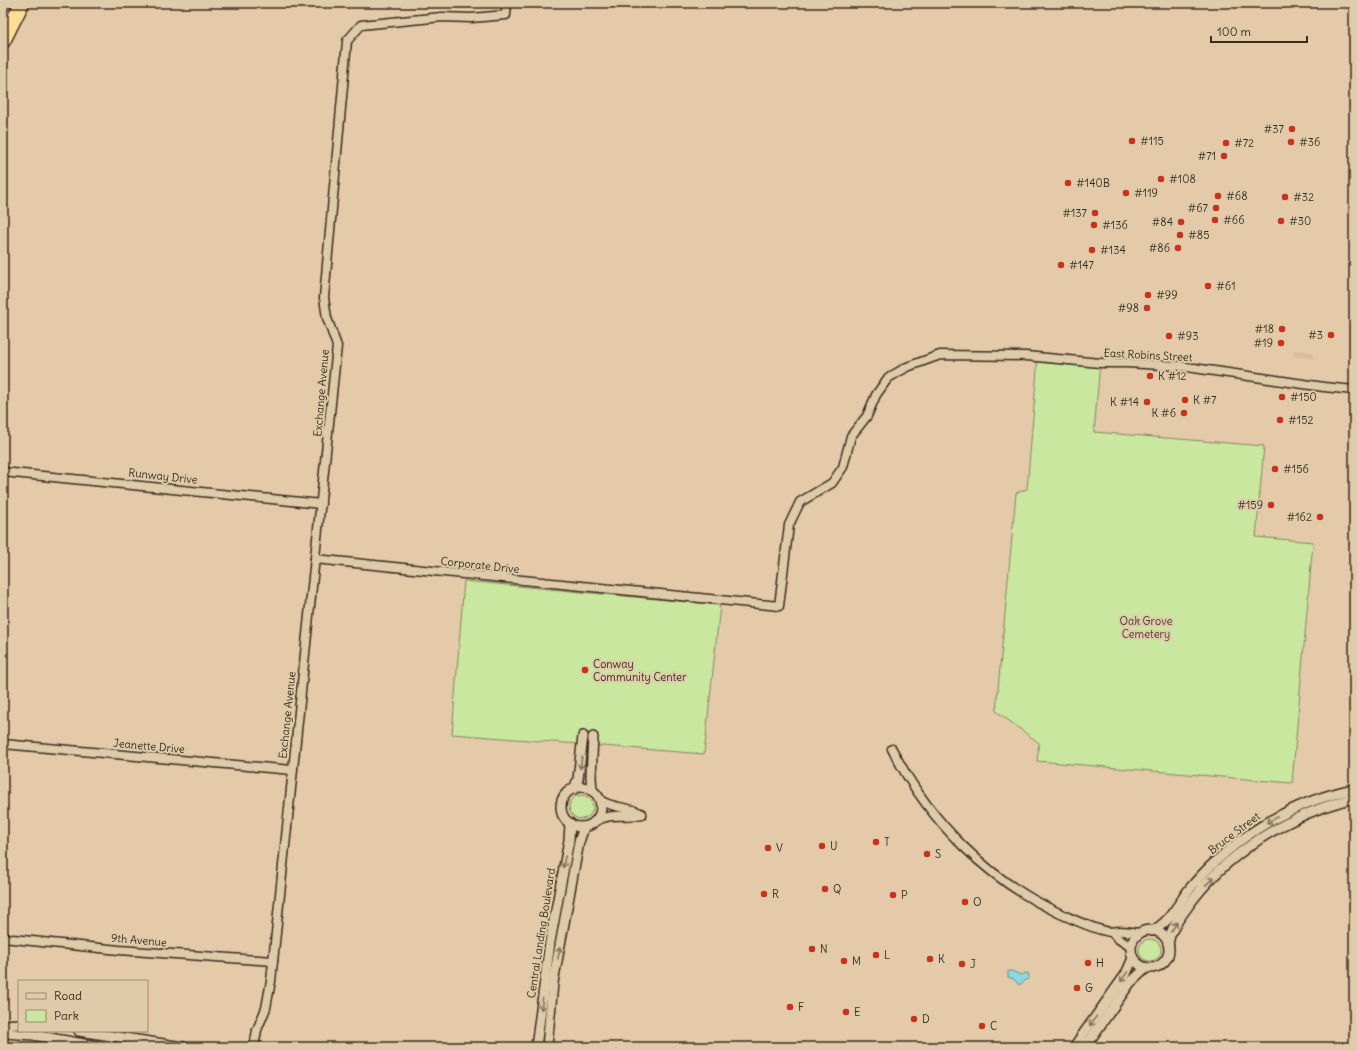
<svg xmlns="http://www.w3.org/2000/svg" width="1357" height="1050" viewBox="0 0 1357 1050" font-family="Delius,sans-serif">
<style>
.built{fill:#dabb9c}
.green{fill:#c9e79f;stroke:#82885e}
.water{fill:#89d8e6;stroke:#6a9296}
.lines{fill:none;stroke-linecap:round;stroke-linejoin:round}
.minor-casing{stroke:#3b2a1e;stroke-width:11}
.tertiary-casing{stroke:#3b2a1e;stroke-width:12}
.motorway-casing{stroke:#3b2a1e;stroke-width:17}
.minor{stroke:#dfcba9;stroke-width:8}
.tertiary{stroke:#dfcba9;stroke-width:9}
.motorway{stroke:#fcde96;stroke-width:14}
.oneway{stroke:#85725d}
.poi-dot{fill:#c8321e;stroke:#dfcba9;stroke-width:1.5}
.labels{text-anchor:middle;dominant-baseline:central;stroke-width:4;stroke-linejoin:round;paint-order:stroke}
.poi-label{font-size:11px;fill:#3b2a1e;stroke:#dfcba9;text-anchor:start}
.street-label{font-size:11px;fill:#3b2a1e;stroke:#dfcba9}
.park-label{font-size:11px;fill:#493d2b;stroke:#dfcba9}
</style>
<rect width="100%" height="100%" fill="#e4caa9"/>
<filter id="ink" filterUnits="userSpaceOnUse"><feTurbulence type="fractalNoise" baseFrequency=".025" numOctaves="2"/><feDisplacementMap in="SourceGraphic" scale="8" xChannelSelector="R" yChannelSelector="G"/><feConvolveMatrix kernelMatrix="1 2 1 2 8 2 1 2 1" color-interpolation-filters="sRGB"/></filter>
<g filter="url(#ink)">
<polygon class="built" points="1294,350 1313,352 1313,358 1293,356"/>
<g class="green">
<polygon points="1038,358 1100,363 1094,432 1264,446 1256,537 1313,542 1292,783 1037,761 1039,743 996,711 1016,493 1027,489"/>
<polygon points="464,581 720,605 704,754 452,734"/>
<circle cx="581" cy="807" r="12"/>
<circle cx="1150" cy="950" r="11"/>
</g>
<polygon class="water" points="1008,971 1012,971 1020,975 1028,973 1029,978 1019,985 1014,979 1008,977"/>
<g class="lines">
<g class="minor-casing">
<g id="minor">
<polyline points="3,472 321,504"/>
<polyline points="315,559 779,606 789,525 800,502 832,483 843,467 851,436 867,416 876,395 888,378 907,367 940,355 1026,356 1100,363 1127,363 1180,366 1324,387 1354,390"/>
<polyline points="3,744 292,770"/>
<path d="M 892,749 C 929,821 987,880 1061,914 C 1077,921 1093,929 1110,932 C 1113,932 1116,931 1119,931 C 1126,931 1133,932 1140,933"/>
<path d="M 600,800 C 613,809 629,806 642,814"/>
<path d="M 594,822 C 614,811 622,819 642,814"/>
<polyline points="1112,932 1117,938 1131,947"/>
<polyline points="3,938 119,950 273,961"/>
<polyline points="254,1047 257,1030 266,1008 271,981 337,346 327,318 324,298 347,41 361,25 442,17 471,18 506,15 507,3"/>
</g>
</g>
<g class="tertiary-casing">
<g id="tertiary">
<circle cx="581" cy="807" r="20"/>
<polyline points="574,789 578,779 583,736"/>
<polyline points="592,791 591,777 593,737"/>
<circle cx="1150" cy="949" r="19"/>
<path d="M 1152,931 C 1171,922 1179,901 1192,886 C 1234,837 1291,802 1354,789"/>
<path d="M 1168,944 C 1170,930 1178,920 1186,909 C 1225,853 1289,814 1354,798"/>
<polyline points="3,1025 19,1024"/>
<polyline points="79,1031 183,1047"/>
<polyline points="3,1033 33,1035 101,1047"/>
<polyline points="536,1047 550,942 569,840 570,823"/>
<polyline points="547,1047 553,983 579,842 584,827"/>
<polyline points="1074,1047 1126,974 1133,958"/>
<polyline points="1085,1047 1130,983 1146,968"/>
</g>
</g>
<g class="motorway-casing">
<polyline id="motorway" points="3,41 22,3"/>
</g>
<use href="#minor" class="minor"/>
<use href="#tertiary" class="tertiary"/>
<use href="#motorway" class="motorway"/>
</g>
<defs><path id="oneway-shaft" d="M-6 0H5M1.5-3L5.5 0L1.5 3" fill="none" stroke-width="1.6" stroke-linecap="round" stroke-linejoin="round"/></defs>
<g class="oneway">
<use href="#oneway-shaft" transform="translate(581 763) rotate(98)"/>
<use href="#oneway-shaft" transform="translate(1272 820) rotate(151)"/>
<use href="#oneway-shaft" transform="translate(564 862) rotate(101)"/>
<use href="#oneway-shaft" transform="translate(1210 881) rotate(-46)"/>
<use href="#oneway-shaft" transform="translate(1174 927) rotate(-59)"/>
<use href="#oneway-shaft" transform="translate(559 953) rotate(-79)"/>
<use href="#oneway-shaft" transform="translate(1124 977) rotate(124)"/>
<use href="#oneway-shaft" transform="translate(542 1004) rotate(96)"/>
<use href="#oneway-shaft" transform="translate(1093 1021) rotate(125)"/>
</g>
</g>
<g class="poi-dot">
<circle cx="1292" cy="129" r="4"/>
<circle cx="1132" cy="141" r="4"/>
<circle cx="1291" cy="142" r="4"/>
<circle cx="1226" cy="143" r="4"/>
<circle cx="1224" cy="156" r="4"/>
<circle cx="1161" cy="179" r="4"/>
<circle cx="1068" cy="183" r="4"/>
<circle cx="1126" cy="193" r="4"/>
<circle cx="1218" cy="196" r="4"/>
<circle cx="1285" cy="197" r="4"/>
<circle cx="1216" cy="208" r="4"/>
<circle cx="1095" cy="213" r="4"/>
<circle cx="1215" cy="220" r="4"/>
<circle cx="1281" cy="221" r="4"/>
<circle cx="1181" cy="222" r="4"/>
<circle cx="1094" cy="225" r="4"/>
<circle cx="1180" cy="235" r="4"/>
<circle cx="1178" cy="248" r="4"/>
<circle cx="1092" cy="250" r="4"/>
<circle cx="1061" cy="265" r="4"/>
<circle cx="1208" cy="286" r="4"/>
<circle cx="1148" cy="295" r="4"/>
<circle cx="1147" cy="308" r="4"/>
<circle cx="1282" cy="329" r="4"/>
<circle cx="1331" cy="335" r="4"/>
<circle cx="1169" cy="336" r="4"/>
<circle cx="1281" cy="343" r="4"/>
<circle cx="1150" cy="376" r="4"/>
<circle cx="1282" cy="397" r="4"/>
<circle cx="1185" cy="400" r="4"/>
<circle cx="1147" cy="402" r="4"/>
<circle cx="1184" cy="413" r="4"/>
<circle cx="1280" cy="420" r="4"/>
<circle cx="1275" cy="469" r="4"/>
<circle cx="1271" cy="505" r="4"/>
<circle cx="1320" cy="517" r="4"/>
<circle cx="585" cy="670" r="4"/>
<circle cx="876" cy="842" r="4"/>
<circle cx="822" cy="846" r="4"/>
<circle cx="768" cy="848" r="4"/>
<circle cx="927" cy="854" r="4"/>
<circle cx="825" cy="889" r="4"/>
<circle cx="764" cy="894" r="4"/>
<circle cx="893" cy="895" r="4"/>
<circle cx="965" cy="902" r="4"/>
<circle cx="812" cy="949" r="4"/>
<circle cx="876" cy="955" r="4"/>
<circle cx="930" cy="959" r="4"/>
<circle cx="844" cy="961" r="4"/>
<circle cx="1088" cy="963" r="4"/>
<circle cx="962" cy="964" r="4"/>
<circle cx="1077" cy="988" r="4"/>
<circle cx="790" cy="1007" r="4"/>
<circle cx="846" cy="1012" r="4"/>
<circle cx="914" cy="1019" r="4"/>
<circle cx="982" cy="1026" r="4"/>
</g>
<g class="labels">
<g class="poi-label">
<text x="1284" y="129" text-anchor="end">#37</text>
<text x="1140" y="141">#115</text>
<text x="1299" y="142">#36</text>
<text x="1234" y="143">#72</text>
<text x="1216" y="156" text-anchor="end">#71</text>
<text x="1169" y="179">#108</text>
<text x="1076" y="183">#140B</text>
<text x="1134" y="193">#119</text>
<text x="1226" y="196">#68</text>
<text x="1293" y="197">#32</text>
<text x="1208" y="208" text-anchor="end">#67</text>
<text x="1087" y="213" text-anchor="end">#137</text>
<text x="1223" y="220">#66</text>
<text x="1289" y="221">#30</text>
<text x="1173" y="222" text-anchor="end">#84</text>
<text x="1102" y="225">#136</text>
<text x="1188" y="235">#85</text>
<text x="1170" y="248" text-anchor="end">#86</text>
<text x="1100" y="250">#134</text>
<text x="1069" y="265">#147</text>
<text x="1216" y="286">#61</text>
<text x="1156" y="295">#99</text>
<text x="1139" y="308" text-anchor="end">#98</text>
<text x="1274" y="329" text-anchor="end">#18</text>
<text x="1323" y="335" text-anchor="end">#3</text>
<text x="1177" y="336">#93</text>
<text x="1273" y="343" text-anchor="end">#19</text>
<text x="1158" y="376">K #12</text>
<text x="1290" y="397">#150</text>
<text x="1193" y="400">K #7</text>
<text x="1139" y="402" text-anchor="end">K #14</text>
<text x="1176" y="413" text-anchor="end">K #6</text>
<text x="1288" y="420">#152</text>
<text x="1283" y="469">#156</text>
<text x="1263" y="505" text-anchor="end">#159</text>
<text x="1312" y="517" text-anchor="end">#162</text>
<text x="593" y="664">Conway<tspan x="593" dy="13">Community Center</tspan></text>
<text x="884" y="842">T</text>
<text x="830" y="846">U</text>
<text x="776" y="848">V</text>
<text x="935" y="854">S</text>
<text x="833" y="889">Q</text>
<text x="772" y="894">R</text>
<text x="901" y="895">P</text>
<text x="973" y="902">O</text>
<text x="820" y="949">N</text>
<text x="884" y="955">L</text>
<text x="938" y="959">K</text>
<text x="852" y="961">M</text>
<text x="1096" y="963">H</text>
<text x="970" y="964">J</text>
<text x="1085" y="988">G</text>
<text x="798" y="1007">F</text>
<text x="854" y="1012">E</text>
<text x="922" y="1019">D</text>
<text x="990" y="1026">C</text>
</g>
<g class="street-label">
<text transform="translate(1148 355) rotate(3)">East Robins Street</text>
<text transform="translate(321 393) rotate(-85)">Exchange Avenue</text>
<text transform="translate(163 476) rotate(6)">Runway Drive</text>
<text transform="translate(480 565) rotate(6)">Corporate Drive</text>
<text transform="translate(287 715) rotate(-84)">Exchange Avenue</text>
<text transform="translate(149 746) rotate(5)">Jeanette Drive</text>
<text transform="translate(1234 833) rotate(-37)">Bruce Street</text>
<text transform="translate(541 933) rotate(-81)">Central Landing Boulevard</text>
<text transform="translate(139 940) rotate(5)">9th Avenue</text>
</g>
<g class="park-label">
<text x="1146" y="621">Oak Grove<tspan x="1146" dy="13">Cemetery</tspan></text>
</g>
</g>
<rect width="1357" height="1050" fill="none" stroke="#dfcba9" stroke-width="16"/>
<rect x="8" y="8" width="1341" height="1034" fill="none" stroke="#3b2a1e" stroke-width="1.5" filter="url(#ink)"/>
<rect x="18" y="980" width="130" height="52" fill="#dfcba9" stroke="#9d8b71"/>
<rect x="26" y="993" width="20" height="6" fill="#dfcba9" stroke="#9d8b71"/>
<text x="54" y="1000" font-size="12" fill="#3b2a1e">Road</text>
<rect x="26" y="1010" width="20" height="12" fill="#c9e79f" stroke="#9d8b71"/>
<text x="54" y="1020" font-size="12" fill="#3b2a1e">Park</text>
<path d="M1211 36v6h96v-6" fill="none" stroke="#3b2a1e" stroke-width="2"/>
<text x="1217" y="36" font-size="12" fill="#3b2a1e" stroke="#dfcba9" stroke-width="3" paint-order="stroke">100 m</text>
</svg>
